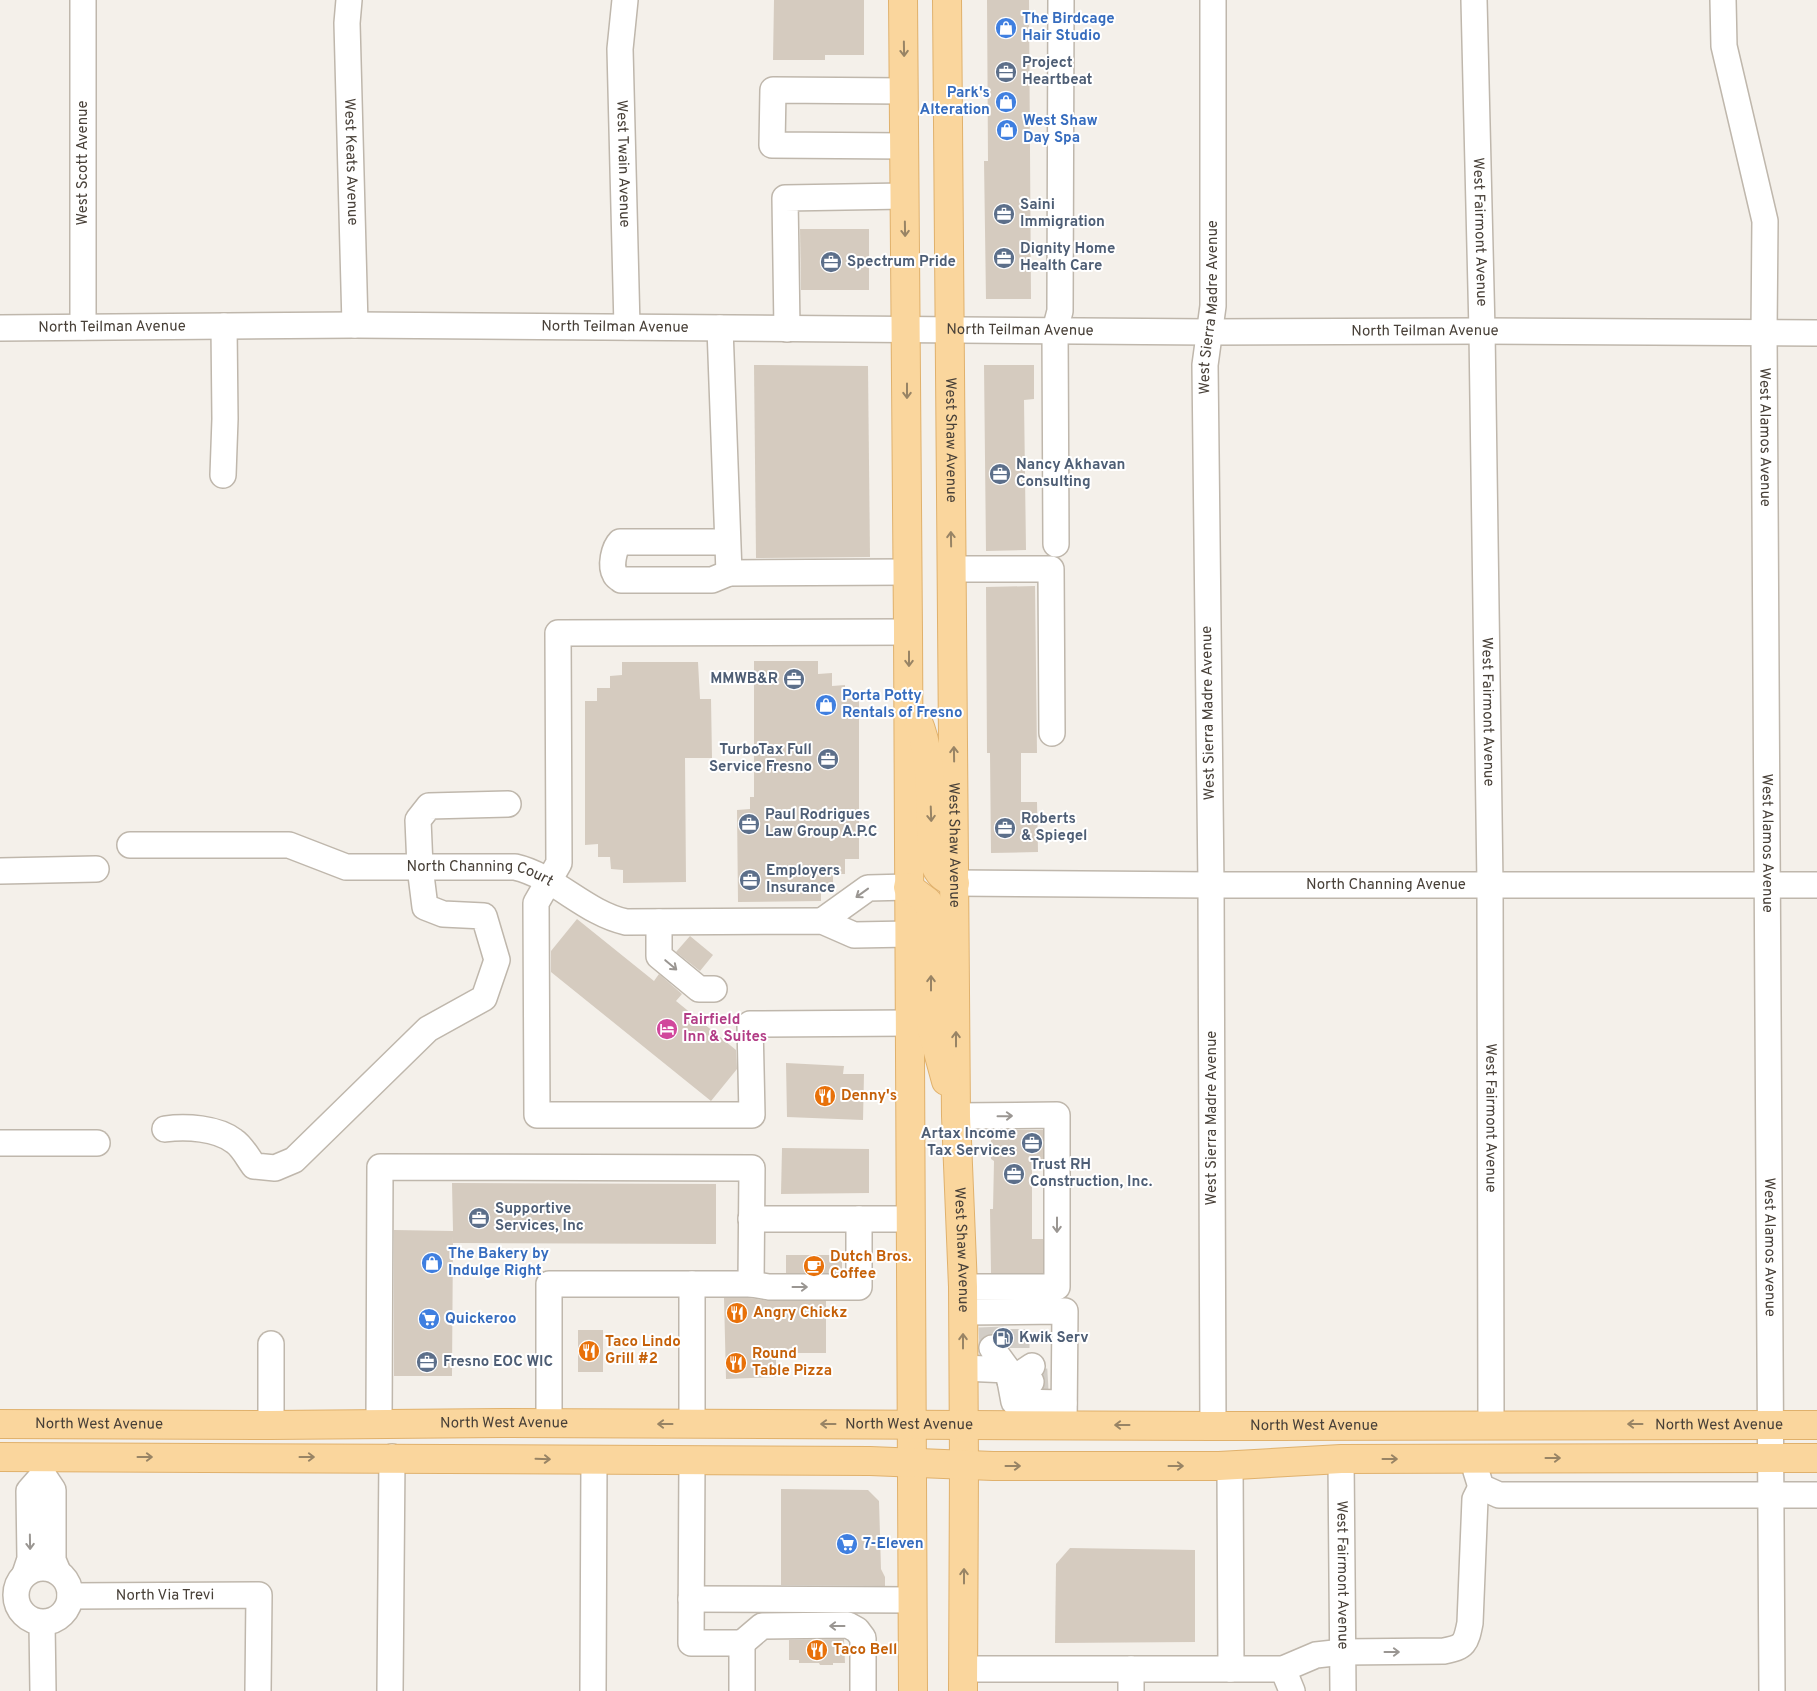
<svg xmlns="http://www.w3.org/2000/svg" width="1817" height="1691" viewBox="0 0 1817 1691" font-family="Overpass,sans-serif">
<style>
.building{fill:#d5cbbf}
.lines{fill:none;stroke-linecap:round;stroke-linejoin:round}
.minor-tunnel{stroke:#d2cdc6;stroke-width:25;stroke-dasharray:25 12;stroke-linecap:butt}
.minor-casing{stroke:#bfb7ac;stroke-width:28}
.major-casing{stroke:#e0b16c;stroke-width:30}
.minor{stroke:#fff;stroke-width:25}
.major{stroke:#fad69d;stroke-width:28}
.oneway{stroke:#988465}
.oneway2{stroke:#9a9692}
.labels{text-anchor:middle;dominant-baseline:central;stroke-width:4;stroke-linejoin:round;paint-order:stroke}
.shop-label{font-size:15px;font-weight:bold;fill:#366cbe;stroke:#fff;text-anchor:start}
.service-label{font-size:15px;font-weight:bold;fill:#4e5e75;stroke:#fff;text-anchor:start}
.street-label{font-size:15px;fill:#484038;stroke:#fff}
.hotel-label{font-size:15px;font-weight:bold;fill:#b23c85;stroke:#fff;text-anchor:start}
.food-label{font-size:15px;font-weight:bold;fill:#c56008;stroke:#fff;text-anchor:start}
</style>
<rect width="100%" height="100%" fill="#f4f0ea"/>
<g class="building">
<polygon points="774,0 864,0 864,55 825,55 825,60 773,60"/>
<polygon points="987,0 1029,0 1031,299 986,299 984,161 988,161"/>
<polygon points="800,229 869,229 869,290 801,290"/>
<polygon points="754,365 868,366 870,557 756,558"/>
<polygon points="984,365 1034,365 1034,399 1024,400 1026,550 986,551"/>
<polygon points="1035,586 1037,753 1021,753 1021,802 1037,802 1038,852 991,853 990,753 987,753 986,587"/>
<polygon points="754,661 818,661 818,674 832,673 832,686 845,685 845,699 859,698 859,859 845,859 845,874 833,874 833,887 821,888 821,901 738,902 737,810 750,809 750,797 754,797"/>
<polygon points="622,662 698,662 700,699 711,699 712,758 685,758 686,882 623,883 623,870 611,869 610,857 598,857 598,844 585,845 585,701 597,701 597,688 610,688 610,676 622,675"/>
<polygon points="577,919 654,981 659,974 682,994 676,1001 736,1050 737,1069 711,1101 551,972 551,951"/>
<polygon points="690,936 713,955 700,971 676,952"/>
<polygon points="786,1063 844,1066 843,1074 864,1074 863,1120 787,1117"/>
<polygon points="991,1130 1043,1130 1043,1162 1032,1163 1032,1239 1043,1239 1043,1273 991,1273 990,1209 993,1209 994,1161 991,1159"/>
<polygon points="782,1148 869,1149 869,1193 781,1194"/>
<polygon points="452,1183 716,1184 716,1244 453,1243 453,1233 452,1376 394,1376 394,1230 453,1231"/>
<rect x="786" y="1255" width="56" height="18"/>
<polygon points="724,1298 750,1298 769,1301 826,1301 826,1353 776,1353 776,1377 726,1379"/>
<rect x="578" y="1330" width="25" height="42"/>
<polygon points="781,1489 868,1490 879,1501 881,1569 885,1577 885,1586 781,1585"/>
<polygon points="1070,1548 1195,1550 1195,1642 1055,1643 1056,1564"/>
<polygon points="789,1640 844,1639 845,1663 833,1663 833,1665 820,1665 819,1663 799,1663 799,1660 789,1660"/>
</g>
<g class="lines">
<g class="minor-tunnel">
<polyline points="991,1327 992,1348"/>
<polyline points="1017,1329 1017,1348"/>
<polyline points="1031,1382 1048,1381"/>
</g>
<g class="minor-casing">
<g id="minor">
<polyline points="83,0 83,327"/>
<path id="s1" d="M 349,0 L 347,23 L 355,325"/>
<path id="s2" d="M 625,0 L 620,49 L 627,327"/>
<path id="s3" d="M 1474,0 L 1482,331 L 1490,884 L 1491,1424"/>
<path id="s4" d="M 1723,0 L 1724,46 L 1765,221 L 1764,333 L 1772,1691"/>
<polyline points="904,91 773,90 772,145 905,146"/>
<path id="s5" d="M 0,328 L 355,325 L 1209,332 L 1482,331 L 1817,333"/>
<polyline points="720,328 729,573 908,572"/>
<polyline points="787,329 785,198 905,196"/>
<polyline points="223,475 225,419 224,326"/>
<path d="M 727,542 L 620,542 C 614,548 610,566 615,574 C 616,577 619,578 621,580 L 712,580 L 729,573"/>
<polyline points="1056,544 1055,330 1060,311 1061,0"/>
<polyline points="952,569 1051,569 1052,733"/>
<polyline points="908,632 558,633 559,863 536,903 537,1115 752,1115 750,1024 910,1023"/>
<path id="s6" d="M 130,845 L 289,845 L 346,867 L 515,867 C 555,876 585,913 626,922 L 822,921 L 854,935 L 910,934"/>
<polyline points="0,871 96,869"/>
<path id="s7" d="M 955,883 L 1211,885 L 1817,885"/>
<polyline points="822,921 868,888 908,887"/>
<polyline points="659,922 659,956 699,989 714,989"/>
<polyline points="956,1116 1057,1115 1057,1287 963,1287"/>
<path d="M 165,1129 C 186,1126 217,1128 234,1141 C 242,1146 248,1158 254,1166 L 275,1168 L 294,1160 L 428,1029 L 484,998 L 497,960 L 484,916 L 443,914 L 425,907 L 420,867 L 418,820 L 429,806 L 508,804"/>
<polyline points="0,1143 97,1143"/>
<polyline points="751,1219 911,1219"/>
<polyline points="692,1284 692,1424"/>
<polyline points="751,1284 769,1287 859,1287 859,1219"/>
<polyline points="963,1312 1065,1311 1064,1425"/>
<polyline points="271,1344 271,1425"/>
<polyline points="963,1368 1008,1370 992,1348"/>
<polyline points="1008,1370 1014,1402 1064,1403"/>
<polyline points="1031,1382 1010,1381 1032,1366"/>
<polyline points="379,1424 380,1167 752,1168 751,1284 549,1284 549,1423"/>
<path id="s8" d="M 1213,1426 L 1211,885 L 1205,365 L 1213,306 L 1213,0"/>
<polyline points="44,1457 43,1475 53,1490 53,1560 58,1572"/>
<path id="s9" d="M 1341,1459 L 1343,1691"/>
<polyline points="692,1460 691,1643 742,1643 742,1691"/>
<polyline points="1230,1466 1231,1669"/>
<polyline points="1476,1471 1481,1487 1499,1495 1817,1495"/>
<circle cx="43" cy="1595" r="27"/>
<polyline points="25,1574 30,1559 29,1491 43,1475"/>
<path id="s10" d="M 70,1596 L 259,1595 L 258,1691"/>
<polyline points="691,1599 912,1600"/>
<polyline points="42,1623 43,1691"/>
<polyline points="742,1643 762,1626 848,1625 857,1630 863,1638 863,1691"/>
<path d="M 963,1669 L 1283,1669 L 1316,1655 L 1343,1652 L 1444,1651 C 1465,1647 1466,1643 1470,1623 L 1475,1499 L 1481,1487"/>
<polyline points="1131,1669 1131,1691"/>
<polyline points="1283,1669 1292,1691"/>
<polyline points="390,1691 392,1457"/>
<polyline points="593,1691 594,1461"/>
</g>
</g>
<g class="major-casing">
<g id="major">
<polyline points="903,0 908,632 913,1691"/>
<path id="s11" d="M 947,0 L 956,1116 L 963,1287 L 964,1466 L 963,1691"/>
<path d="M 917,719 C 937,766 926,813 934,862 C 938,874 943,878 955,883"/>
<polyline points="908,887 928,902 931,913 931,1026 946,1081"/>
<path id="s12" d="M 0,1424 L 271,1425 L 503,1423 L 1213,1426 L 1817,1425"/>
<polyline points="0,1457 870,1461 993,1466 1219,1466 1341,1459 1817,1458"/>
</g>
</g>
<use href="#minor" class="minor"/>
<use href="#major" class="major"/>
</g>
<defs><path id="oneway-shaft" d="M-6 0H5M1.5-3L5.5 0L1.5 3" fill="none" stroke-width="1.6" stroke-linecap="round" stroke-linejoin="round" transform="scale(1.25)"/></defs>
<g class="oneway">
<use href="#oneway-shaft" transform="translate(904 49) rotate(89)"/>
<use href="#oneway-shaft" transform="translate(905 229) rotate(89)"/>
<use href="#oneway-shaft" transform="translate(907 391) rotate(90)"/>
<use href="#oneway-shaft" transform="translate(951 539) rotate(-91)"/>
<use href="#oneway-shaft" transform="translate(909 659) rotate(90)"/>
<use href="#oneway-shaft" transform="translate(954 754) rotate(-91)"/>
<use href="#oneway-shaft" transform="translate(931 814) rotate(88)"/>
<use href="#oneway-shaft" transform="translate(931 983) rotate(-90)"/>
<use href="#oneway-shaft" transform="translate(956 1039) rotate(-90)"/>
<use href="#oneway-shaft" transform="translate(963 1341) rotate(-90)"/>
<use href="#oneway-shaft" transform="translate(665 1424) rotate(-180)"/>
<use href="#oneway-shaft" transform="translate(828 1424) rotate(-180)"/>
<use href="#oneway-shaft" transform="translate(1635 1424) rotate(-180)"/>
<use href="#oneway-shaft" transform="translate(1122 1425) rotate(-180)"/>
<use href="#oneway-shaft" transform="translate(145 1457)"/>
<use href="#oneway-shaft" transform="translate(307 1457)"/>
<use href="#oneway-shaft" transform="translate(1553 1458)"/>
<use href="#oneway-shaft" transform="translate(543 1459) rotate(2)"/>
<use href="#oneway-shaft" transform="translate(1390 1459)"/>
<use href="#oneway-shaft" transform="translate(1013 1466)"/>
<use href="#oneway-shaft" transform="translate(1176 1466)"/>
<use href="#oneway-shaft" transform="translate(964 1576) rotate(-90)"/>
</g>
<g class="oneway2">
<use href="#oneway-shaft" transform="translate(862 893) rotate(144)"/>
<use href="#oneway-shaft" transform="translate(671 965) rotate(40)"/>
<use href="#oneway-shaft" transform="translate(1005 1116) rotate(-1)"/>
<use href="#oneway-shaft" transform="translate(1057 1225) rotate(90)"/>
<use href="#oneway-shaft" transform="translate(800 1287)"/>
<use href="#oneway-shaft" transform="translate(30 1542) rotate(89)"/>
<use href="#oneway-shaft" transform="translate(837 1626) rotate(180)"/>
<use href="#oneway-shaft" transform="translate(1392 1652)"/>
</g>
<defs>
<g id="shop-disc" transform="scale(1.125)"><circle r="9.5" fill="#3f7fe0" stroke="#fff"/><path d="M-5-2.5h2.3a2.7 3.5 0 0 1 5.4 0H5L5.5 6h-11ZM-1.5-2.5h3a1.5 2.3 0 0 0-3 0Z" fill="#fff"/></g>
<g id="office-disc" transform="scale(1.125)"><circle r="9.5" fill="#5c6f8a" stroke="#fff"/><path d="M-6-3h4V-5.5h4V-3h4V5H-6ZM-1-4.5V-3h2v-1.5ZM-6 0V1H6V0Z" fill="#fff"/></g>
<g id="hotel-disc" transform="scale(1.125)"><circle r="9.5" fill="#d1479c" stroke="#fff"/><path d="M-6-4.5h1.5V1H6V5H4.5V3h-9V5H-6ZM-4 0a1.8 1.8 0 1 1 3.6 0ZM.5 0V-2.5h3Q6-2.5 6 0Z" fill="#fff"/></g>
<g id="restaurant-disc" transform="scale(1.125)"><circle r="9.5" fill="#e8710a" stroke="#fff"/><path d="M-5-6h1v4h1v-4h1v4h1v-4h1v5L-1.5 .5V6h-2V.5L-5-1ZM5-6V6H3V1.5H1.5Q1.5-4 5-6Z" fill="#fff"/></g>
<g id="cafe-disc" transform="scale(1.125)"><circle r="9.5" fill="#e8710a" stroke="#fff"/><path d="M-5.5-4.5H6V0H3Q3 3.5 0 3.5H-2.5Q-5.5 3.5-5.5 0ZM3-3.2v2h1.7v-2ZM-6 4.5H4V6H-6Z" fill="#fff"/></g>
<g id="supermarket-disc" transform="scale(1.125)"><circle r="9.5" fill="#3f7fe0" stroke="#fff"/><path d="M-6-5.5h2.5l.6 2H6L4.5 2H-2.5L-4.4-4H-6ZM-1.5 3.2a1.3 1.3 0 1 0 .1 0ZM3 3.2a1.3 1.3 0 1 0 .1 0Z" fill="#fff"/></g>
<g id="fuel-disc" transform="scale(1.125)"><circle r="9.5" fill="#5c6f8a" stroke="#fff"/><path d="M-5.5-6h7V0h2V4h1.3V-2.5L3-4.5l.8-.8L6-3V5H2.5V1h-1V6h-7ZM-4.2-4.7v3.2H.2V-4.7Z" fill="#fff"/></g>
</defs>
<g fill-rule="evenodd">
<use href="#shop-disc" x="1006" y="28"/>
<use href="#office-disc" x="1006" y="72"/>
<use href="#shop-disc" x="1006" y="102"/>
<use href="#shop-disc" x="1007" y="130"/>
<use href="#office-disc" x="1004" y="214"/>
<use href="#office-disc" x="1004" y="258"/>
<use href="#office-disc" x="831" y="262"/>
<use href="#office-disc" x="1000" y="474"/>
<use href="#office-disc" x="794" y="679"/>
<use href="#shop-disc" x="826" y="705"/>
<use href="#office-disc" x="828" y="759"/>
<use href="#office-disc" x="749" y="824"/>
<use href="#office-disc" x="1005" y="828"/>
<use href="#office-disc" x="750" y="880"/>
<use href="#hotel-disc" x="667" y="1029"/>
<use href="#restaurant-disc" x="825" y="1096"/>
<use href="#office-disc" x="1032" y="1143"/>
<use href="#office-disc" x="1014" y="1174"/>
<use href="#office-disc" x="479" y="1218"/>
<use href="#shop-disc" x="432" y="1263"/>
<use href="#cafe-disc" x="814" y="1266"/>
<use href="#restaurant-disc" x="737" y="1313"/>
<use href="#supermarket-disc" x="429" y="1319"/>
<use href="#fuel-disc" x="1003" y="1338"/>
<use href="#restaurant-disc" x="589" y="1351"/>
<use href="#office-disc" x="427" y="1362"/>
<use href="#restaurant-disc" x="736" y="1363"/>
<use href="#supermarket-disc" x="847" y="1544"/>
<use href="#restaurant-disc" x="817" y="1650"/>
</g>
<g class="labels">
<g class="shop-label">
<text x="1022" y="19">The Birdcage<tspan x="1022" dy="17">Hair Studio</tspan></text>
<text x="990" y="93" text-anchor="end">Park's<tspan x="990" dy="17">Alteration</tspan></text>
<text x="1023" y="121">West Shaw<tspan x="1023" dy="17">Day Spa</tspan></text>
<text x="842" y="696">Porta Potty<tspan x="842" dy="17">Rentals of Fresno</tspan></text>
<text x="448" y="1254">The Bakery by<tspan x="448" dy="17">Indulge Right</tspan></text>
<text x="445" y="1319">Quickeroo</text>
<text x="863" y="1544">7-Eleven</text>
</g>
<g class="service-label">
<text x="1022" y="63">Project<tspan x="1022" dy="17">Heartbeat</tspan></text>
<text x="1020" y="205">Saini<tspan x="1020" dy="17">Immigration</tspan></text>
<text x="1020" y="249">Dignity Home<tspan x="1020" dy="17">Health Care</tspan></text>
<text x="847" y="262">Spectrum Pride</text>
<text x="1016" y="465">Nancy Akhavan<tspan x="1016" dy="17">Consulting</tspan></text>
<text x="778" y="679" text-anchor="end">MMWB&amp;R</text>
<text x="812" y="750" text-anchor="end">TurboTax Full<tspan x="812" dy="17">Service Fresno</tspan></text>
<text x="765" y="815">Paul Rodrigues<tspan x="765" dy="17">Law Group A.P.C</tspan></text>
<text x="1021" y="819">Roberts<tspan x="1021" dy="17">&amp; Spiegel</tspan></text>
<text x="766" y="871">Employers<tspan x="766" dy="17">Insurance</tspan></text>
<text x="1016" y="1134" text-anchor="end">Artax Income<tspan x="1016" dy="17">Tax Services</tspan></text>
<text x="1030" y="1165">Trust RH<tspan x="1030" dy="17">Construction, Inc.</tspan></text>
<text x="495" y="1209">Supportive<tspan x="495" dy="17">Services, Inc</tspan></text>
<text x="1019" y="1338">Kwik Serv</text>
<text x="443" y="1362">Fresno EOC WIC</text>
</g>
<g class="street-label">
<text transform="translate(83 163) rotate(-90)">West Scott Avenue</text>
<text stroke="none"><textPath href="#s1" startOffset="162">West Keats Avenue</textPath></text>
<text stroke="none"><textPath href="#s2" startOffset="164">West Twain Avenue</textPath></text>
<text stroke="none"><textPath href="#s3" startOffset="232">West Fairmont Avenue</textPath></text>
<text stroke="none"><textPath href="#s8" startOffset="1119">West Sierra Madre Avenue</textPath></text>
<text stroke="none"><textPath href="#s5" startOffset="112">North Teilman Avenue</textPath></text>
<text stroke="none"><textPath href="#s5" startOffset="615">North Teilman Avenue</textPath></text>
<text stroke="none"><textPath href="#s5" startOffset="1020">North Teilman Avenue</textPath></text>
<text stroke="none"><textPath href="#s5" startOffset="1425">North Teilman Avenue</textPath></text>
<text stroke="none"><textPath href="#s4" startOffset="442">West Alamos Avenue</textPath></text>
<text stroke="none"><textPath href="#s11" startOffset="440">West Shaw Avenue</textPath></text>
<text stroke="none"><textPath href="#s3" startOffset="712">West Fairmont Avenue</textPath></text>
<text transform="translate(1209 713) rotate(-91)">West Sierra Madre Avenue</text>
<text stroke="none"><textPath href="#s4" startOffset="848">West Alamos Avenue</textPath></text>
<text stroke="none"><textPath href="#s11" startOffset="845">West Shaw Avenue</textPath></text>
<text stroke="none"><textPath href="#s6" startOffset="355">North Channing Court</textPath></text>
<text stroke="none"><textPath href="#s7" startOffset="431">North Channing Avenue</textPath></text>
<text stroke="none"><textPath href="#s3" startOffset="1118">West Fairmont Avenue</textPath></text>
<text transform="translate(1212 1118) rotate(-90)">West Sierra Madre Avenue</text>
<text stroke="none"><textPath href="#s4" startOffset="1252">West Alamos Avenue</textPath></text>
<text stroke="none"><textPath href="#s11" startOffset="1250">West Shaw Avenue</textPath></text>
<text stroke="none"><textPath href="#s12" startOffset="504">North West Avenue</textPath></text>
<text stroke="none"><textPath href="#s12" startOffset="99">North West Avenue</textPath></text>
<text stroke="none"><textPath href="#s12" startOffset="909">North West Avenue</textPath></text>
<text stroke="none"><textPath href="#s12" startOffset="1314">North West Avenue</textPath></text>
<text stroke="none"><textPath href="#s12" startOffset="1719">North West Avenue</textPath></text>
<text stroke="none"><textPath href="#s9" startOffset="116">West Fairmont Avenue</textPath></text>
<text stroke="none"><textPath href="#s10" startOffset="95">North Via Trevi</textPath></text>
</g>
<g class="hotel-label">
<text x="683" y="1020">Fairfield<tspan x="683" dy="17">Inn &amp; Suites</tspan></text>
</g>
<g class="food-label">
<text x="841" y="1096">Denny's</text>
<text x="830" y="1257">Dutch Bros.<tspan x="830" dy="17">Coffee</tspan></text>
<text x="753" y="1313">Angry Chickz</text>
<text x="605" y="1342">Taco Lindo<tspan x="605" dy="17">Grill #2</tspan></text>
<text x="752" y="1354">Round<tspan x="752" dy="17">Table Pizza</tspan></text>
<text x="833" y="1650">Taco Bell</text>
</g>
</g>
</svg>
